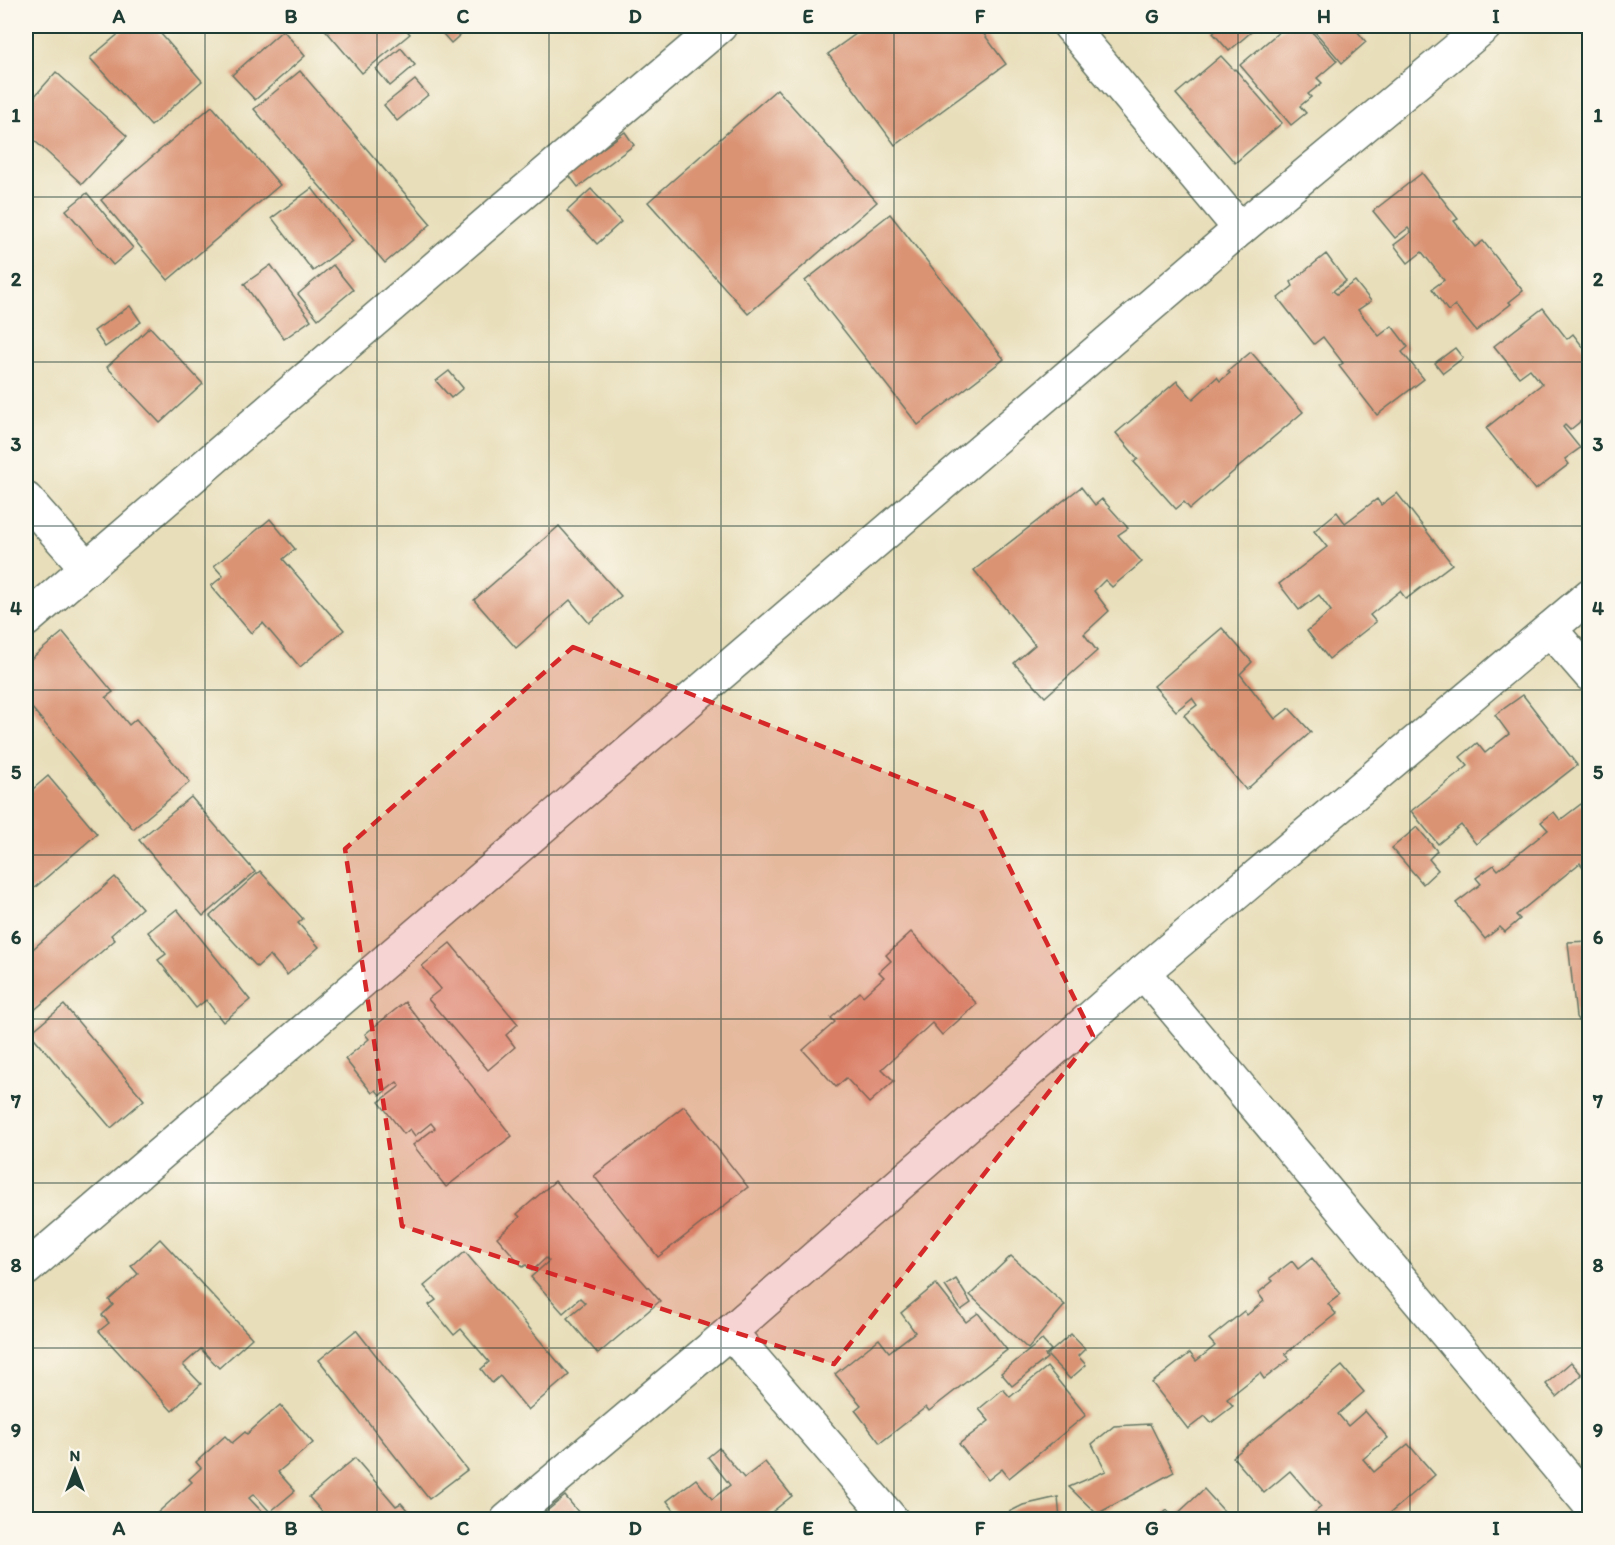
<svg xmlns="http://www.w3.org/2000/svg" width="1615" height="1545" viewBox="0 0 1615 1545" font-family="Itim,sans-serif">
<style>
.building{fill:#da9373}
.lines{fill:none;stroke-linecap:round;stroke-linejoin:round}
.minor-casing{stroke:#657563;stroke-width:36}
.minor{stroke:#fff;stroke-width:33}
.marked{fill:#d62828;fill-opacity:0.2;stroke:#d62828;stroke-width:4.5;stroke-dasharray:12 8;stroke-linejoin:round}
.grid{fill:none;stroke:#1f3d34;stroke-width:1.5;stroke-opacity:0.55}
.neatline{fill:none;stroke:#1f3d34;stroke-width:2}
.grid-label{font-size:20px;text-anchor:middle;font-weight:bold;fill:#1f3d34}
</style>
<rect width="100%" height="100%" fill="#fbf7ec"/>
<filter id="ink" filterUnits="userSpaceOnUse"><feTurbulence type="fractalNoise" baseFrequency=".0167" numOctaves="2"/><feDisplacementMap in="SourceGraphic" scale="12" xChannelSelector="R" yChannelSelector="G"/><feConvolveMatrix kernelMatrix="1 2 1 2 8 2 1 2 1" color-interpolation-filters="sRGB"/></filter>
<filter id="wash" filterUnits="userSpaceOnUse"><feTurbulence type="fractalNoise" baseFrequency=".008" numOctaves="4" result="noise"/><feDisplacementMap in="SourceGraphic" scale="24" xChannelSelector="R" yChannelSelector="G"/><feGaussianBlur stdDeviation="1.35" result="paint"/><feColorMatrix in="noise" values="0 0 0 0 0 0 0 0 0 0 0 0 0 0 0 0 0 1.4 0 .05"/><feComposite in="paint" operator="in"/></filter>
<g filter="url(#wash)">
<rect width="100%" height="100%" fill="#e8deba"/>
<g id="blocks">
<g class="building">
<polygon points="128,26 154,26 202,81 151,126 90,58"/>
<polygon points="322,26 403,26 410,34 362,73"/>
<polygon points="436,26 465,26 468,28 451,43"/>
<polygon points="867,26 978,26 1006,64 895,145 828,54"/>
<polygon points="1221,26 1258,26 1229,51 1213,33"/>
<polygon points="1286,26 1307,26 1337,61 1317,78 1322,83 1308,94 1311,97 1300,106 1306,113 1291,125 1240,65"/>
<polygon points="1310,26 1353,26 1366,42 1342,63"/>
<polygon points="283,30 305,56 255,100 232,75"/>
<polygon points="401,48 415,65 390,86 376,69"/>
<polygon points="1221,56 1234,70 1235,69 1282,123 1235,163 1176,94"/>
<polygon points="300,71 431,224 385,263 254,109"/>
<polygon points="56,72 127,136 82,184 26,133 26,106"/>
<polygon points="415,80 428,95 397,121 384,105"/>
<polygon points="777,89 877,202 748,314 648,202"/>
<polygon points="212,106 280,185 168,280 101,200"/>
<polygon points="625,132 634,145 578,187 568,174"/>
<polygon points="1422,173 1458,219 1454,221 1475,247 1483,241 1523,291 1509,302 1511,304 1476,331 1455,305 1448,311 1432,289 1444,280 1422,252 1408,263 1394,245 1411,232 1408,228 1395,238 1373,211"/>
<polygon points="312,188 353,241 313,271 272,218"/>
<polygon points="591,189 621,222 597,244 567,211"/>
<polygon points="87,193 133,248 113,265 66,210"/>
<polygon points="890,214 1004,359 918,425 805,281"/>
<polygon points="1326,254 1346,281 1333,291 1337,294 1355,281 1371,301 1358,310 1379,336 1392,326 1408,347 1402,352 1424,379 1377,415 1339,366 1343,363 1323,337 1314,344 1278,298 1293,286 1291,282"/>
<polygon points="271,265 311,320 284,339 244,284"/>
<polygon points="333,265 353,290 318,319 298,294"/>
<polygon points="130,306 141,322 105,347 94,331"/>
<polygon points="1543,308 1567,339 1573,334 1590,356 1590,418 1583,423 1581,421 1570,430 1565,425 1563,427 1580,448 1565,459 1569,464 1535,490 1486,428 1542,384 1530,369 1519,377 1494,346"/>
<polygon points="150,327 203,384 160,423 107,367"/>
<polygon points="1455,348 1463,358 1443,373 1435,363"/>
<polygon points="1251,352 1303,412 1190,509 1184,502 1176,509 1134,462 1138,459 1116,433 1177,381 1193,399 1217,377 1220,381 1230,373 1228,371"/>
<polygon points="449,371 463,388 451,398 436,381"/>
<polygon points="1081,487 1095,505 1102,499 1128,528 1118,535 1142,562 1112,587 1105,580 1094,591 1109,611 1084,634 1097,651 1045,697 1014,663 1035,645 974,570"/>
<polygon points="1397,493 1452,564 1406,599 1400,591 1370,615 1376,622 1329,659 1307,631 1331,611 1319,595 1299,610 1279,584 1327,547 1314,531 1337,512 1345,523 1377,499 1381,505"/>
<polygon points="270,519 295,549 283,559 344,630 300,667 263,623 251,633 211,586 223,576 214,566"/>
<polygon points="559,526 621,596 589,623 570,600 516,648 474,600"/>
<polygon points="1222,628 1252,662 1240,674 1275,719 1289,708 1311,732 1246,790 1184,715 1197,705 1192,698 1176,711 1154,686"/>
<polygon points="63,632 113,692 106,697 129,725 136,719 190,782 133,829 26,701 26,663"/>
<polygon points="1523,695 1577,765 1476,844 1461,825 1438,844 1411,811 1468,766 1460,757 1477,743 1485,753 1509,734 1495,715"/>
<polygon points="48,776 97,834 26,895 26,795"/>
<polygon points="191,797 255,872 203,916 139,840"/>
<polygon points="1581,804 1590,814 1590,862 1583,867 1580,863 1516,915 1520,919 1505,932 1500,927 1485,939 1456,903 1481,884 1476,878 1494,865 1498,870 1548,830 1541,822 1554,812 1560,820"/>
<polygon points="1417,827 1437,851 1429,859 1438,870 1423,884 1392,848"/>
<polygon points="260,871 303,919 298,923 319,947 287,975 270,955 257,967 210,916"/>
<polygon points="115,877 142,908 111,935 115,940 31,1013 26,1007 26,955"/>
<polygon points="177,909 250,1000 223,1022 206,1000 196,1008 158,960 166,954 148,932"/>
<polygon points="911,932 977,1004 942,1035 932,1023 882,1069 894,1081 869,1103 846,1078 836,1087 803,1050 835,1022 831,1018 860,992 863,996 884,977 879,972 891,961 886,955"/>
<polygon points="1590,941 1590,1039 1576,1017 1568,942"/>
<polygon points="450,943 518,1024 506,1035 515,1047 488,1070 428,999 441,989 422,966"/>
<polygon points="405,1002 512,1136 446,1187 413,1145 435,1128 431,1123 415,1136 410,1129 404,1134 379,1102 400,1086 397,1082 380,1095 376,1090 372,1093 345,1059 369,1039 365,1034"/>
<polygon points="64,1005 144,1100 111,1128 30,1033"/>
<polygon points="684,1106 748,1187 658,1257 594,1176"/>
<polygon points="555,1181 660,1301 598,1354 567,1318 585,1303 580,1298 563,1313 531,1277 549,1261 546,1258 532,1271 526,1265 523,1267 497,1237 520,1217 517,1214"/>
<polygon points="160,1239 252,1338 219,1368 201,1349 183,1365 201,1384 172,1411 99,1331 109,1323 102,1315 113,1305 109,1300 138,1274 131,1266"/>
<polygon points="465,1252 569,1375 528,1410 500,1376 492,1383 481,1369 489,1362 461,1329 454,1335 429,1305 436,1300 424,1286"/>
<polygon points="1011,1256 1065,1305 1028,1349 970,1295"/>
<polygon points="1312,1258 1341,1294 1328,1304 1336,1314 1285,1354 1290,1359 1264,1379 1260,1373 1227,1399 1233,1406 1211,1423 1205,1416 1188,1429 1152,1383 1190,1353 1196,1361 1215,1346 1209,1339 1244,1311 1247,1315 1264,1301 1258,1293 1273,1281 1270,1278 1292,1261 1298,1269"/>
<polygon points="956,1279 971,1303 961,1310 945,1286"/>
<polygon points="936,1284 966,1322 978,1313 1007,1350 929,1411 926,1407 880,1443 855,1410 861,1405 835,1374 879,1339 889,1352 915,1332 901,1313"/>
<polygon points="356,1330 467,1470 429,1499 319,1360"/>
<polygon points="1071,1334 1085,1349 1078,1356 1086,1365 1070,1379 1047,1355"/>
<polygon points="1042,1340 1051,1350 1045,1355 1047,1358 1012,1386 1001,1373"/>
<polygon points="1571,1362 1582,1375 1557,1397 1546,1384"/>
<polygon points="1342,1366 1364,1392 1338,1414 1348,1426 1365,1411 1388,1438 1363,1459 1374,1472 1408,1444 1435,1475 1382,1520 1311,1520 1309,1517 1321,1507 1290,1471 1264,1493 1233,1457"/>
<polygon points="1047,1367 1086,1415 1009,1478 1002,1469 988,1480 959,1444 989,1421 979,1409 1003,1389 1010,1397"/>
<polygon points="280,1405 313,1443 278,1472 295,1491 270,1512 254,1494 249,1498 264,1514 257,1520 159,1520 155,1515 192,1482 189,1479 201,1468 196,1462 225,1436 232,1443 245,1432 247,1434"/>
<polygon points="1150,1424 1174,1472 1097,1514 1069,1487 1106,1471 1092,1444 1114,1426"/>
<polygon points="719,1448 744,1478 765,1462 792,1496 762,1520 681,1520 667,1501 696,1479 712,1499 730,1485 708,1457"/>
<polygon points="355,1458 396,1506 401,1503 413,1517 410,1520 329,1520 309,1497"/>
<polygon points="1204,1489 1232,1520 1157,1520 1167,1510 1174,1517"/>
<polygon points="565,1496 585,1520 536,1520"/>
<polygon points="1058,1497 1060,1520 993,1520 1023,1505"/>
</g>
</g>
</g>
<g filter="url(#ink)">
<use href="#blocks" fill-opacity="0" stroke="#657563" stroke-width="1.5"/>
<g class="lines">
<g class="minor-casing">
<g id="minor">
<polyline points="1070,26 1240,229"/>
<polyline points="26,499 87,568"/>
<polyline points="26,620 499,213 720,26"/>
<polyline points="1550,629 1590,675"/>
<polyline points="1143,972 1590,1505"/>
<polyline points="26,1269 1240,229 1485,26"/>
<polyline points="730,1332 892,1520"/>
<polyline points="507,1520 730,1332 1143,972 1590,595"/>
</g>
</g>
<use href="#minor" class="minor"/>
</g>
</g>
<path class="marked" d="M 573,647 L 981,810 L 1093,1036 L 834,1364 L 402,1226 L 345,849 Z"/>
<path class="grid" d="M 205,26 L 205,1520M 377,26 L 377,1520M 549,26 L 549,1520M 721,26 L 721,1520M 894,26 L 894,1520M 1066,26 L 1066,1520M 1238,26 L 1238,1520M 1410,26 L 1410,1520M 26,197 L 1590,197M 26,362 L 1590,362M 26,526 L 1590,526M 26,690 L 1590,690M 26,855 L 1590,855M 26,1019 L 1590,1019M 26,1183 L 1590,1183M 26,1348 L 1590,1348"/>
<rect width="1615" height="1545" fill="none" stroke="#fbf7ec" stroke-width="66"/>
<g transform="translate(75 1470)" stroke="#fbf7ec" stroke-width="4.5" paint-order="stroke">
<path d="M0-4.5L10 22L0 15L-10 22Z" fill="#1f3d34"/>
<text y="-9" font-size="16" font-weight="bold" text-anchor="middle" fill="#1f3d34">N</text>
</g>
<rect x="33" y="33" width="1549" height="1479" class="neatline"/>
<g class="grid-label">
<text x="119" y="23">A</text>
<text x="291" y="23">B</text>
<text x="463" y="23">C</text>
<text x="635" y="23">D</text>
<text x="808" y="23">E</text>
<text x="980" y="23">F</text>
<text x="1152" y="23">G</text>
<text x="1324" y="23">H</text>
<text x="1496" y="23">I</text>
<text x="16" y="122">1</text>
<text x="1598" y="122">1</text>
<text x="16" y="286">2</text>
<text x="1598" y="286">2</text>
<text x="16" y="451">3</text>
<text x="1598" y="451">3</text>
<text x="16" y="615">4</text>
<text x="1598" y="615">4</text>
<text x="16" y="779">5</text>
<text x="1598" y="779">5</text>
<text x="16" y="944">6</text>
<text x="1598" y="944">6</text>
<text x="16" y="1108">7</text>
<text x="1598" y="1108">7</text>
<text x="16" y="1272">8</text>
<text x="1598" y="1272">8</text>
<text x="16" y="1437">9</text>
<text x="1598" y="1437">9</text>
<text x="119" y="1535">A</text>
<text x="291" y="1535">B</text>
<text x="463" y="1535">C</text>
<text x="635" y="1535">D</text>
<text x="808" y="1535">E</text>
<text x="980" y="1535">F</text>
<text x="1152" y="1535">G</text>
<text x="1324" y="1535">H</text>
<text x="1496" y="1535">I</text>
</g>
</svg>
